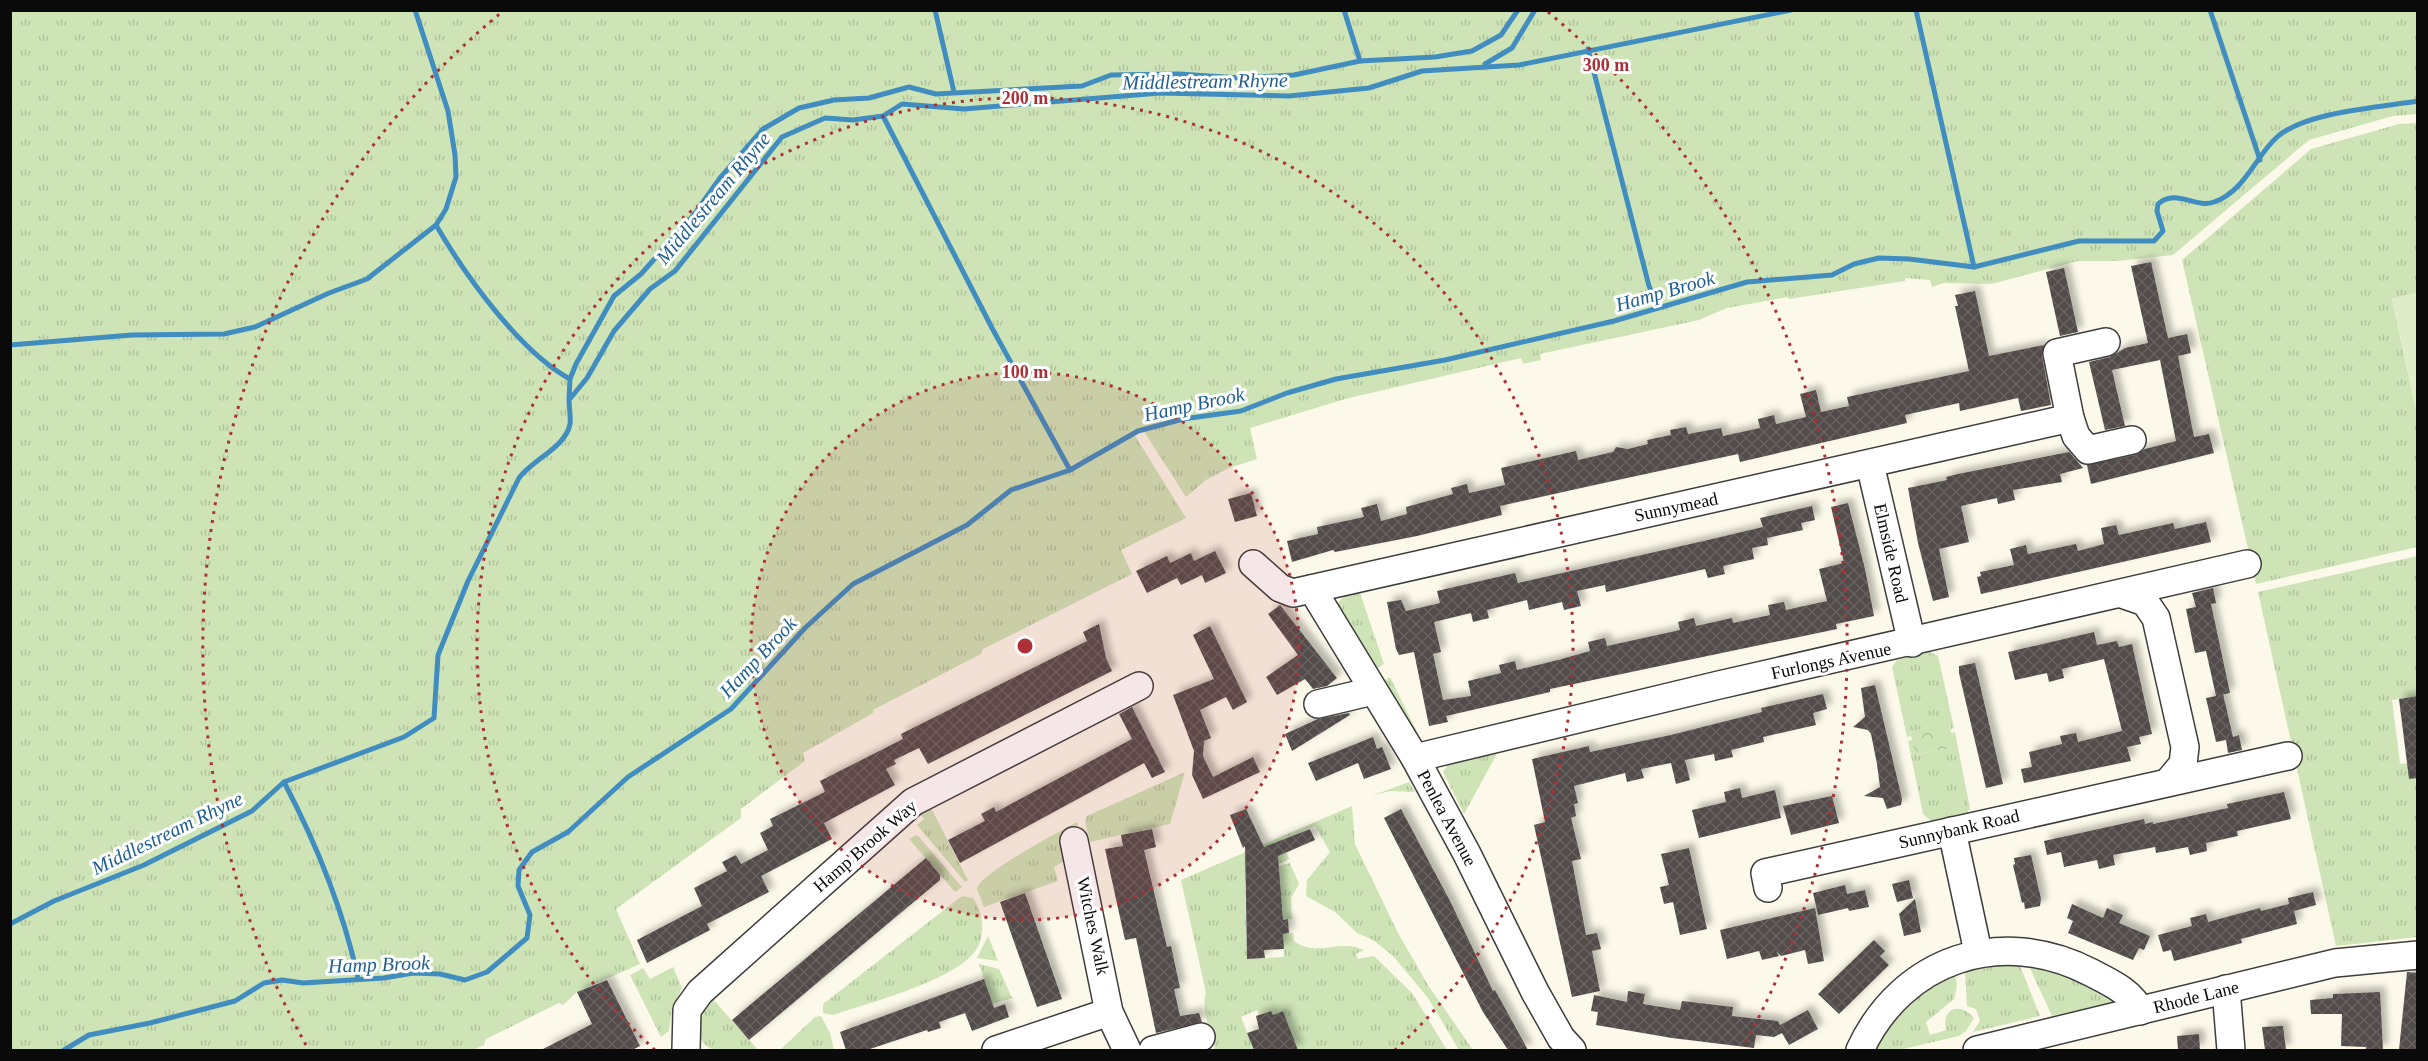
<svg xmlns="http://www.w3.org/2000/svg" width="2428" height="1061" viewBox="0 0 2428 1061" font-family="Georgia,serif">
<style>
.grass{fill:url(#grass-tufts)}
.park{fill:url(#park-crowns)}
.pitch{fill:#dfecc8}
.lines{fill:none;stroke-linecap:round;stroke-linejoin:round}
.stream{stroke:#418dc0;stroke-width:5}
.building{fill:url(#building-cross-hatch);filter:url(#shadow)}
.minor-casing{stroke:#3d3d3d;stroke-width:30}
.minor{stroke:#fff;stroke-width:27}
.ring{fill:none;stroke:#ad3036;stroke-width:3;stroke-dasharray:3 6}
.labels{text-anchor:middle;dominant-baseline:central;stroke-width:6;stroke-linejoin:round;paint-order:stroke}
.street-label{font-size:18px;fill:#0a0a0a;stroke:#fff}
.water-label{font-size:20px;font-style:italic;fill:#205f90;stroke:#fff}
.centre{fill:#ad3036;stroke:#fff;stroke-width:3}
.ring-label{font-size:18px;text-anchor:middle;font-weight:bold;fill:#ad3036;stroke:#fff;stroke-width:6;stroke-linejoin:round;paint-order:stroke}
</style>
<defs>
<pattern id="grass-tufts" width="24" height="20" patternUnits="userSpaceOnUse" patternTransform="scale(1.5)"><rect width="24" height="20" fill="#cee4b7"/><path d="M3 7l-1-3M5 7V3M7 7l1-3M15 17l-1-3M17 17v-4M19 17l1-3" fill="none" stroke="#b0c29c"/></pattern>
<pattern id="park-crowns" width="20" height="18" patternUnits="userSpaceOnUse" patternTransform="scale(1.5)"><rect width="20" height="18" fill="#cee4b7"/><path d="M2 6a3 3 0 1 1 6 0M12 15a3 3 0 1 1 6 0" fill="none" stroke="#b0c29c"/></pattern>
<pattern id="building-cross-hatch" width="8" height="8" patternUnits="userSpaceOnUse" patternTransform="scale(1.5)"><rect width="8" height="8" fill="#524c48"/><path d="M0 0l8 8M0 8l8-8" fill="none" stroke="#66615e"/></pattern>
<filter id="shadow"><feDropShadow dx="5.5" dy="-5.5" stdDeviation="3" flood-color="#0004"/></filter>
</defs>
<rect width="100%" height="100%" fill="#fdf9ea"/>
<g class="grass">
<polygon points="2417,10 2418,114 2393,116 2309,140 2173,255 2118,261 2078,261 1991,284 1944,283 1932,287 1930,280 1905,278 1905,281 1789,299 1788,297 1727,308 1699,320 1540,354 1541,360 1523,364 1521,358 1345,399 1250,428 1257,459 1229,468 1206,480 1186,497 1143,430 1134,434 1186,518 1121,550 1132,574 983,649 981,654 873,710 873,713 803,753 805,761 741,809 741,818 616,909 640,964 577,992 563,1005 559,1003 486,1039 484,1045 473,1050 11,1050 10,11"/>
<polygon points="2417,123 2417,293 2392,299 2417,415 2417,547 2256,584 2182,260 2311,149 2399,124"/>
<polygon points="2417,556 2417,696 2392,700 2400,764 2417,762 2417,937 2336,946 2258,592"/>
<polygon points="1358,587 1384,664 1374,670 1336,605 1347,593"/>
<polygon points="1930,652 1938,656 1954,728 1951,729 1949,723 1910,732 1911,736 1907,737 1892,667 1897,660"/>
<polygon points="1390,677 1422,742 1416,738 1381,683"/>
<polygon points="1955,732 1970,809 1965,815 1932,822 1923,814 1908,741 1912,740 1916,755 1954,747 1952,733"/>
<polygon points="1499,750 1464,814 1443,772 1451,760"/>
<polygon points="1185,772 1170,824 1090,842 1085,822 1087,816"/>
<polygon points="1409,782 1415,792 1390,791 1371,796"/>
<polygon points="929,804 968,880 965,882 917,825 924,819 919,812"/>
<path d="M 1352,806 L 1355,844 L 1398,933 L 1428,985 L 1473,1050 L 1459,1050 L 1428,998 L 1393,956 L 1373,940 L 1357,933 L 1335,912 L 1306,896 L 1307,880 L 1330,852 L 1315,826 L 1282,840 L 1289,859 L 1245,881 L 1247,959 L 1284,957 L 1283,934 L 1293,933 L 1294,941 C 1316,958 1340,938 1364,950 L 1356,954 L 1358,959 L 1374,956 L 1412,993 L 1447,1050 L 1298,1050 L 1283,1011 L 1273,1015 L 1271,1011 L 1259,1015 L 1257,1010 L 1241,1017 L 1254,1050 L 1215,1050 C 1212,1035 1200,1007 1206,993 L 1181,880 Z"/>
<path d="M 1077,822 L 1080,835 L 1063,862 L 1054,867 L 1058,881 L 984,907 L 977,889 C 979,874 1060,831 1077,822 Z"/>
<polygon points="916,835 919,837 962,887 955,892 909,839"/>
<polygon points="1290,863 1299,884 1291,898 1292,919 1283,920 1277,867"/>
<path d="M 962,896 L 973,898 C 985,914 986,939 973,954 C 948,982 869,1003 833,1015 L 823,1013 L 823,1004 Z"/>
<polygon points="988,936 998,961 977,958"/>
<polygon points="2045,961 2124,1000 2052,1016 2028,964"/>
<polygon points="1968,963 2019,963 2040,1016 1973,1032 1980,1021 1976,1009 1967,1006 1965,971"/>
<polygon points="979,964 999,969 1012,998 992,1004"/>
<polygon points="673,967 682,988 672,1009 669,1031 661,1037 630,975 643,968 650,979"/>
<path d="M 1955,974 L 1957,986 L 1954,999 L 1926,1022 L 1930,1035 L 1946,1030 C 1941,1007 1961,1002 1974,1018 L 1966,1031 L 1959,1036 L 1899,1050 L 1871,1050 L 1916,990 Z"/>
<path d="M 712,998 L 758,1050 C 745,1050 727,1053 715,1050 C 688,1042 701,1012 712,998 Z"/>
<polygon points="821,1016 830,1033 834,1050 780,1050 815,1017"/>
</g>
<polygon class="park" points="1949,723 1955,747 1915,755 1910,731"/>
<polygon class="pitch" points="2417,293 2418,293 2417,415 2392,298"/>
<g class="lines">
<g class="stream">
<path d="M 415,10 L 448,111 L 455,155 L 456,177 L 446,209 L 436,225 C 465,275 520,352 570,379"/>
<polyline points="935,10 954,92"/>
<polyline points="1344,10 1360,61"/>
<polyline points="1916,10 1974,267"/>
<polyline points="2210,10 2260,160"/>
<polyline points="1588,49 1649,286 1658,307"/>
<polyline points="1485,64 1512,48 1535,10"/>
<polyline points="883,116 992,328 1070,470"/>
<polyline points="10,345 132,335 224,334 255,327 329,293 367,279 436,225"/>
<polyline points="569,398 570,379 576,364 614,296 641,274 693,216 720,178 763,129 799,108 834,100 869,98 909,87 936,94 1082,86 1111,75 1179,74 1240,78 1294,75 1360,61 1435,57 1472,51 1501,35 1518,10"/>
<path d="M 284,782 C 317,845 343,909 358,978"/>
<path d="M 10,924 L 54,901 L 144,865 L 252,811 L 284,782 L 404,737 L 434,718 L 438,655 L 468,581 L 519,478 C 532,460 566,447 570,424 C 571,417 569,407 569,400 L 587,378 L 614,331 L 650,289 L 675,271 L 782,137 L 825,118 L 853,120 L 883,116 L 902,104 L 964,109 L 1160,93 L 1289,96 L 1369,88 L 1422,71 L 1519,65 L 1791,10"/>
<path d="M 64,1050 L 89,1035 L 150,1023 L 235,1001 L 264,983 L 282,980 L 303,983 L 384,978 L 413,973 L 440,974 L 465,980 L 487,972 L 527,938 L 530,915 L 518,886 L 519,870 L 532,852 L 568,832 L 628,777 L 731,709 L 805,628 L 853,584 L 967,525 L 1011,490 L 1070,470 L 1138,431 L 1183,419 L 1241,411 L 1287,393 L 1336,379 L 1445,360 L 1614,321 L 1747,282 L 1832,275 L 1854,264 L 1879,258 L 1909,259 L 1974,267 L 2079,241 L 2154,241 L 2163,231 L 2157,211 L 2158,204 C 2176,188 2196,209 2214,202 C 2245,191 2255,157 2277,137 C 2305,112 2381,107 2418,101"/>
</g>
</g>
<g class="building">
<polygon points="2151,262 2168,338 2187,334 2191,353 2178,356 2194,437 2209,434 2214,453 2091,484 2087,465 2135,455 2145,449 2176,441 2160,360 2112,370 2125,426 2105,430 2089,362 2110,357 2125,348 2148,343 2131,266"/>
<polygon points="2064,268 2078,332 2060,336 2046,272"/>
<polygon points="1975,291 1989,356 2044,345 2042,356 2051,405 2021,411 2018,398 1960,411 1959,403 1905,415 1907,423 1740,462 1738,454 1590,486 1500,506 1502,515 1417,536 1335,552 1333,550 1292,562 1287,541 1318,534 1317,527 1364,517 1361,508 1377,504 1381,521 1407,514 1406,507 1453,494 1451,488 1467,484 1469,493 1505,485 1501,468 1576,451 1578,460 1613,452 1616,447 1628,449 1648,444 1647,440 1671,435 1670,430 1686,427 1688,434 1721,428 1723,436 1760,428 1758,419 1774,415 1776,424 1806,417 1800,394 1816,390 1821,412 1849,406 1847,397 1969,371 1955,306 1958,306 1955,295"/>
<polygon points="2069,452 2083,468 2060,474 2062,482 2013,490 2015,500 1998,504 1997,498 1961,506 1969,542 1939,549 1949,597 1933,601 1918,543 1908,488 1947,480 1946,477 1958,474"/>
<polygon points="1251,493 1257,516 1235,522 1228,499"/>
<polygon points="1848,503 1865,569 1874,616 1836,624 1837,629 1550,689 1550,692 1446,716 1448,722 1429,726 1414,652 1399,655 1396,649 1387,602 1401,600 1406,611 1440,603 1437,591 1515,573 1518,583 1708,540 1763,527 1760,518 1812,506 1815,520 1801,523 1803,530 1767,538 1768,545 1752,548 1754,559 1723,566 1725,574 1708,578 1705,569 1606,592 1605,585 1577,591 1581,606 1564,610 1562,602 1529,610 1527,600 1487,610 1489,618 1473,622 1471,613 1434,622 1441,652 1433,654 1443,700 1471,696 1468,681 1501,673 1499,665 1515,661 1517,670 1558,660 1590,651 1588,642 1605,638 1607,646 1680,630 1678,622 1694,618 1696,626 1732,618 1733,623 1770,615 1768,605 1784,602 1786,610 1827,601 1819,569 1844,563 1831,507"/>
<polygon points="2206,522 2211,542 1981,594 1977,577 1981,576 1980,572 2014,565 2010,549 2026,545 2028,554 2076,544 2078,551 2104,544 2101,528 2116,525 2119,535 2173,523 2175,529"/>
<polygon points="1215,551 1226,573 1205,583 1202,575 1181,585 1177,578 1147,593 1136,571 1167,556 1170,563 1191,553 1194,561"/>
<polygon points="2213,588 2216,603 2211,604 2230,693 2216,696 2223,694 2233,737 2239,735 2242,750 2228,753 2226,740 2216,742 2206,698 2216,696 2206,651 2195,653 2186,609 2196,607 2192,593"/>
<polygon points="1280,605 1337,678 1327,686 1313,689 1305,679 1277,695 1266,677 1298,655 1268,614"/>
<polygon points="1099,624 1106,658 1112,671 928,764 919,748 894,760 896,764 886,769 895,785 824,823 832,839 761,876 769,892 707,924 710,930 647,963 637,940 702,906 694,888 727,871 722,862 736,855 741,864 768,850 760,833 773,826 770,819 825,792 820,781 903,739 901,734 1087,641 1083,632"/>
<polygon points="1210,626 1247,702 1233,710 1226,697 1200,710 1211,738 1204,741 1203,756 1213,777 1253,757 1260,772 1203,799 1192,775 1194,751 1173,695 1214,679 1193,635"/>
<polygon points="2094,632 2097,645 2117,641 2119,647 2132,644 2152,734 2139,737 2141,744 2127,747 2131,761 2024,783 2021,769 2032,767 2029,752 2062,744 2060,736 2076,733 2078,742 2122,731 2104,659 2062,669 2064,678 2049,682 2047,673 2015,680 2008,652"/>
<polygon points="1975,663 2003,784 1986,788 1959,673 1959,666"/>
<polygon points="1875,685 1902,799 1901,805 1887,809 1883,798 1864,796 1880,787 1877,764 1871,734 1868,730 1853,727 1865,717 1861,688"/>
<polygon points="1823,694 1827,709 1813,713 1816,725 1763,737 1764,742 1731,750 1733,757 1715,761 1714,754 1685,760 1690,780 1676,784 1671,763 1641,769 1644,778 1635,780 1627,782 1625,773 1574,786 1578,803 1574,804 1576,816 1571,818 1581,859 1572,861 1586,935 1597,933 1601,949 1592,951 1600,991 1572,997 1534,825 1545,822 1532,759 1589,746 1590,752 1671,735 1762,712 1761,708"/>
<polygon points="2418,696 2418,778 2409,779 2399,699"/>
<polygon points="1132,707 1165,772 1152,778 1144,763 960,863 948,840 985,821 981,814 994,807 996,812 1132,739 1119,714"/>
<polygon points="1349,713 1350,715 1292,751 1285,734 1318,719"/>
<polygon points="1373,737 1377,749 1382,747 1391,769 1364,779 1358,763 1316,781 1308,763"/>
<polygon points="1740,788 1742,798 1775,790 1781,818 1699,838 1692,810 1726,802 1724,792"/>
<polygon points="2284,792 2291,819 2237,831 2238,836 2206,843 2207,851 2190,855 2188,847 2156,853 2155,847 2113,855 2115,865 2099,869 2097,860 2064,867 2061,852 2047,855 2044,841 2144,819 2145,824 2153,822 2153,824 2228,808 2227,804"/>
<polygon points="1832,796 1839,823 1791,835 1783,806"/>
<polygon points="1246,809 1264,847 1310,829 1315,840 1278,856 1283,920 1288,919 1289,933 1283,934 1284,949 1264,950 1265,958 1247,959 1245,846 1243,848 1230,815"/>
<polygon points="1401,809 1450,901 1493,991 1495,990 1528,1050 1508,1050 1483,1012 1384,818"/>
<polygon points="1152,829 1156,847 1144,850 1167,947 1171,946 1180,988 1174,989 1180,1016 1199,1013 1202,1022 1156,1033 1136,938 1125,940 1105,849 1123,846 1121,835"/>
<polygon points="1689,848 1707,929 1680,935 1673,902 1664,904 1660,887 1669,885 1661,854"/>
<polygon points="2031,855 2041,899 2040,906 2025,909 2024,902 2022,903 2013,865 2015,864 2014,858"/>
<polygon points="926,858 940,875 940,880 749,1040 732,1020"/>
<polygon points="1909,880 1913,898 1897,902 1892,884"/>
<polygon points="1845,885 1847,894 1865,890 1869,907 1849,911 1848,908 1818,915 1813,893"/>
<polygon points="2313,892 2316,905 2294,911 2297,924 2241,939 2242,943 2174,961 2171,950 2163,952 2158,935 2192,926 2190,918 2206,914 2208,922 2260,908 2261,911 2289,904 2288,898"/>
<polygon points="1025,893 1062,999 1037,1007 1000,902"/>
<polygon points="1915,899 1921,932 1904,936 1899,914"/>
<polygon points="2072,904 2103,918 2107,908 2123,915 2119,923 2150,936 2144,950 2139,948 2133,960 2068,933 2073,921 2067,918"/>
<polygon points="1815,908 1824,961 1808,964 1805,950 1781,956 1776,951 1779,956 1762,960 1759,951 1727,959 1720,930"/>
<polygon points="1874,940 1885,951 1880,956 1889,965 1839,1014 1818,994"/>
<polygon points="2407,972 2418,973 2417,1050 2399,1050"/>
<polygon points="984,979 994,1008 1005,1004 1009,1017 972,1031 965,1013 939,1022 941,1028 928,1032 927,1030 867,1050 846,1050 840,1032"/>
<polygon points="607,980 640,1046 632,1050 541,1050 592,1024 577,992"/>
<polygon points="1628,991 1645,994 1643,1004 1680,1010 1682,1001 1733,1007 1732,1016 1778,1021 1780,1025 1808,1010 1818,1029 1789,1045 1782,1033 1774,1037 1756,1035 1754,1048 1672,1038 1596,1025 1598,1012 1591,1011 1594,995 1627,1002"/>
<polygon points="2380,992 2383,1050 2366,1050 2366,1047 2341,1046 2342,1014 2311,1014 2310,1000 2333,998 2333,994"/>
<polygon points="1271,1011 1273,1015 1283,1011 1298,1050 1254,1050 1247,1033 1259,1029 1256,1016"/>
<polygon points="2283,1026 2286,1050 2265,1050 2262,1027"/>
<polygon points="2199,1034 2200,1050 2178,1050 2177,1036"/>
</g>
<g class="lines">
<g class="minor-casing">
<g id="minor">
<polyline points="2070,418 2076,436 2088,450 2132,440"/>
<polyline points="1870,464 1912,643"/>
<polyline points="1253,564 1280,588 1293,593 2070,418 2057,353 2106,342"/>
<polyline points="1312,589 1415,758 1467,854 1535,992 1561,1038 1572,1050"/>
<polyline points="2122,594 2145,602 2156,618 2185,747 2183,764 2168,782"/>
<polyline points="1318,704 1373,691"/>
<polyline points="1415,758 1719,685 2247,564"/>
<polyline points="1952,831 1978,952"/>
<polyline points="1074,841 1109,1012 1127,1050"/>
<polyline points="1768,888 1765,873 2288,756"/>
<polyline points="2226,989 2231,1050"/>
<polyline points="686,1050 687,1010 700,992 913,802 1139,686"/>
<polyline points="996,1050 1109,1012"/>
<polyline points="1153,1050 1201,1037"/>
<path d="M 1860,1050 C 1902,959 2001,926 2090,972 C 2109,982 2131,991 2140,1011"/>
<polyline points="1977,1050 2335,963 2418,955"/>
</g>
</g>
<use href="#minor" class="minor"/>
</g>
<circle cx="1025" cy="646" r="274" fill="#ad3036" fill-opacity=".12"/>
<g class="ring">
<circle cx="1025" cy="646" r="274"/>
<path d="M655 1050A548 548 0 1 1 1395 1050"/>
<path d="M306 1045A822 822 0 0 1 502 12M1548 12A822 822 0 0 1 1744 1045"/>
</g>
<g class="labels">
<g class="street-label">
<text transform="translate(1676 507) rotate(-12)">Sunnymead</text>
<text transform="translate(1891 553) rotate(77)">Elmside Road</text>
<text transform="translate(1831 661) rotate(-12)">Furlongs Avenue</text>
<text transform="translate(1447 818) rotate(62)">Penlea Avenue</text>
<text transform="translate(1959 829) rotate(-13)">Sunnybank Road</text>
<text transform="translate(865 846) rotate(-41)">Hamp Brook Way</text>
<text transform="translate(1093 926) rotate(78)">Witches Walk</text>
<text transform="translate(2196 997) rotate(-14)">Rhode Lane</text>
</g>
<g class="water-label">
<text transform="translate(1205 81) rotate(-1)">Middlestream Rhyne</text>
<text transform="translate(713 198) rotate(-50)">Middlestream Rhyne</text>
<text transform="translate(1665 291) rotate(-16)">Hamp Brook</text>
<text transform="translate(1194 404) rotate(-12)">Hamp Brook</text>
<text transform="translate(758 657) rotate(-47)">Hamp Brook</text>
<text transform="translate(167 833) rotate(-26)">Middlestream Rhyne</text>
<text transform="translate(379 964) rotate(-2)">Hamp Brook</text>
</g>
</g>
<circle cx="1025" cy="646" r="9" class="centre"/>
<g class="ring-label">
<text x="1606" y="71">300 m</text>
<text x="1025" y="104">200 m</text>
<text x="1025" y="378">100 m</text>
</g>
<rect width="2428" height="1061" fill="none" stroke="#0a0a0a" stroke-width="24"/>
</svg>
